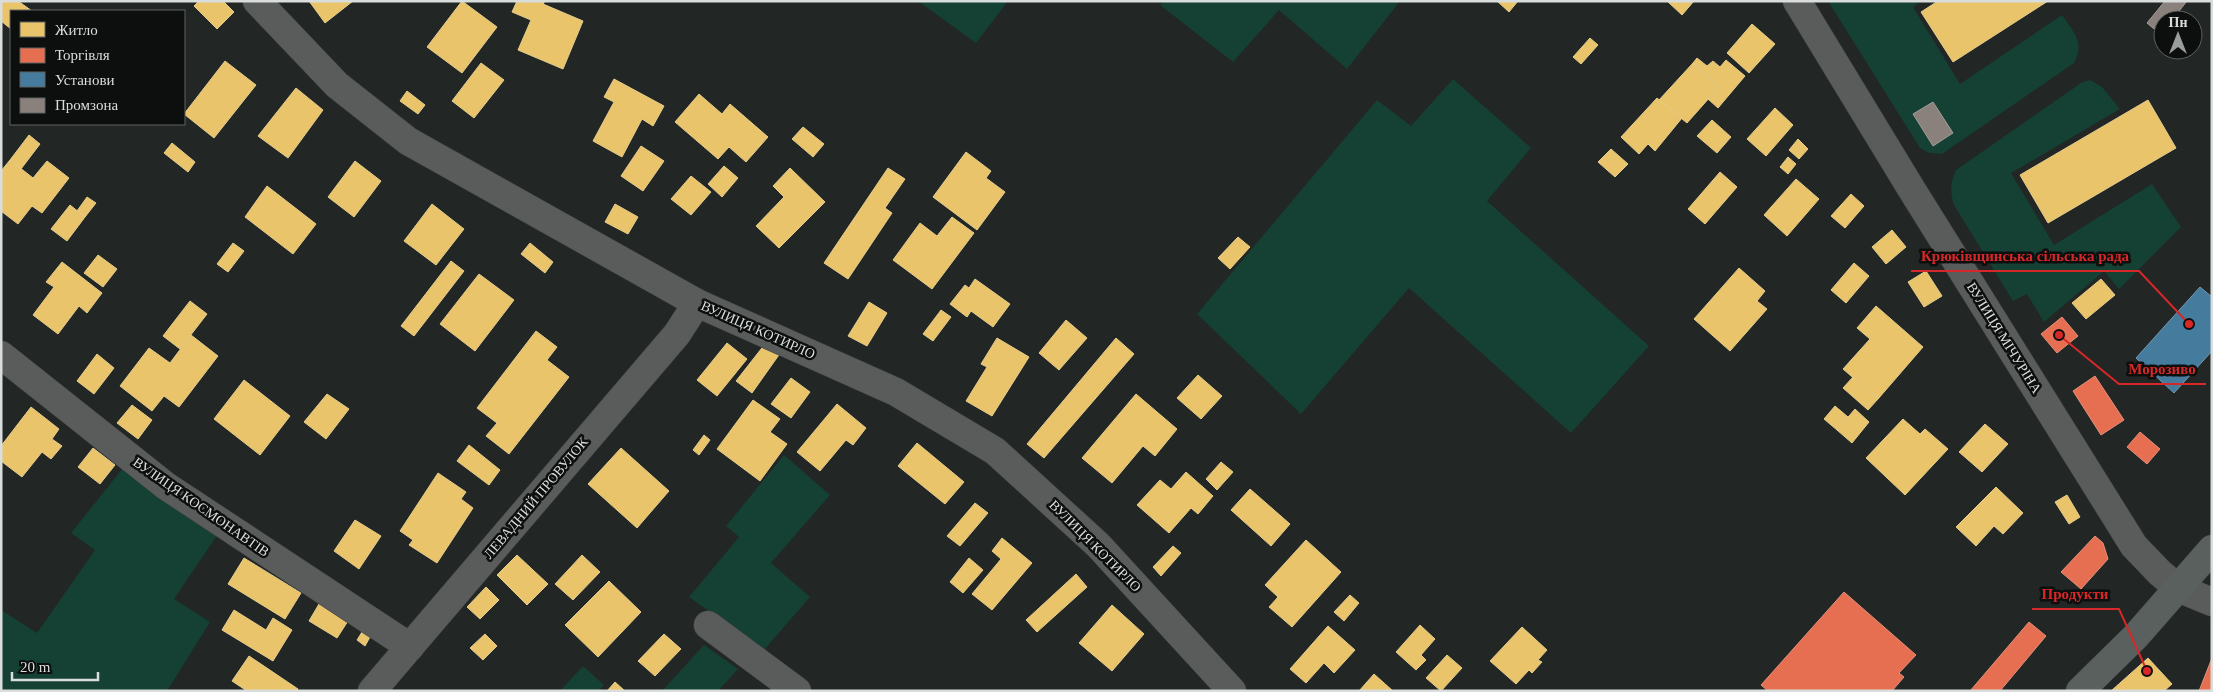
<svg xmlns="http://www.w3.org/2000/svg" width="2213" height="692" viewBox="0 0 2213 692" font-family="Georgia,serif">
<style>
.green{fill:#154034}
.homes{fill:#e9c46a;stroke:#e4cc8c}
.shops{fill:#e76f51;stroke:#e3907b}
.public{fill:#457b9d;stroke:#7199b0}
.industry{fill:#8a817c;stroke:#a29d99}
.lines{fill:none;stroke-linecap:round;stroke-linejoin:round}
.minor-casing{stroke:#404442;stroke-width:29}
.tertiary-casing{stroke:#404442;stroke-width:29}
.secondary-casing{stroke:#404442;stroke-width:29}
.minor{stroke:#595c5b;stroke-width:28}
.tertiary{stroke:#595c5b;stroke-width:28}
.secondary{stroke:#59605d;stroke-width:28}
.labels{text-anchor:middle;dominant-baseline:central;stroke-width:5;stroke-linejoin:round;paint-order:stroke}
.street-label{font-size:14px;fill:#d9dedc;stroke:#0c0f0e}
.leader{fill:none;stroke:#d62828;stroke-width:2}
.callout-dot{fill:#d62828;stroke:#0c0f0e;stroke-width:2}
.callout-label{font-size:15px;text-anchor:middle;font-weight:bold;fill:#d62828;stroke:#0c0f0e;stroke-width:5;stroke-linejoin:round;paint-order:stroke}
</style>
<rect width="100%" height="100%" fill="#222624"/>
<g class="green">
<polygon points="918,1 1008,1 976,43"/>
<polygon points="1163,1 1400,1 1347,69 1279,10 1233,62 1160,5"/>
<path d="M 1828,1 L 1921,1 L 1913,7 L 1960,84 L 2062,15 C 2074,33 2085,42 2074,63 L 1942,154 L 1929,153 L 1920,148 Z"/>
<polygon points="1453,79 1531,148 1487,201 1649,346 1571,433 1409,288 1301,414 1197,314 1377,100 1411,126"/>
<path d="M 2090,80 L 2102,87 L 2120,109 L 2011,173 L 2054,245 L 2152,184 L 2181,227 L 2119,289 L 2104,271 L 2044,322 L 2027,294 L 2013,301 L 1954,205 C 1950,192 1950,183 1956,170 L 2081,83 Z"/>
<polygon points="784,455 830,495 771,563 810,597 764,650 689,597 739,537 726,526"/>
<polygon points="123,468 220,531 174,599 210,622 167,691 1,691 1,610 37,633 95,550 71,533"/>
<polygon points="704,645 738,669 718,691 662,691"/>
<polygon points="583,666 604,685 598,691 560,691"/>
</g>
<g class="homes">
<polygon points="1,1 18,1 32,11 11,11 11,29 1,21"/>
<polygon points="199,1 223,1 234,12 217,29 194,6"/>
<polygon points="309,1 353,1 325,23"/>
<polygon points="462,1 497,27 462,73 427,47"/>
<polygon points="517,1 545,1 543,4 583,21 563,69 518,50 531,20 512,12"/>
<polygon points="1497,1 1518,1 1509,12"/>
<polygon points="1667,1 1694,1 1682,15"/>
<polygon points="1938,1 2048,1 1953,62 1921,12"/>
<polygon points="1752,24 1775,44 1749,73 1727,53"/>
<polygon points="1590,38 1598,45 1581,64 1573,57"/>
<polygon points="1697,58 1707,66 1713,61 1720,67 1726,60 1745,76 1718,108 1708,99 1719,87 1693,63"/>
<polygon points="225,61 256,85 214,138 184,114"/>
<polygon points="481,63 504,80 474,118 452,101"/>
<polygon points="1693,63 1719,87 1687,123 1659,100"/>
<polygon points="614,79 664,106 653,126 642,119 622,157 593,141 614,102 604,97"/>
<polygon points="296,88 323,110 288,158 258,136"/>
<polygon points="407,91 425,105 418,114 400,101"/>
<polygon points="699,94 722,114 730,104 768,137 746,162 729,147 718,159 675,122"/>
<polygon points="1657,98 1682,118 1655,151 1648,144 1639,154 1621,137"/>
<polygon points="2148,100 2176,148 2048,223 2020,175"/>
<polygon points="1775,108 1793,125 1766,156 1747,139"/>
<polygon points="1712,120 1731,137 1717,153 1697,136"/>
<polygon points="803,127 824,144 813,157 792,139"/>
<polygon points="29,135 40,144 21,169 10,160"/>
<polygon points="1798,139 1808,149 1799,159 1789,150"/>
<polygon points="172,143 195,162 188,172 164,153"/>
<polygon points="641,146 664,161 643,191 621,176"/>
<polygon points="1611,149 1628,164 1615,177 1598,162"/>
<polygon points="966,152 991,171 986,178 1005,192 977,230 933,197"/>
<polygon points="1788,157 1796,164 1788,174 1780,167"/>
<polygon points="10,160 33,178 47,161 69,178 42,213 32,206 18,224 1,211 1,171"/>
<polygon points="355,161 381,181 354,217 328,197"/>
<polygon points="724,166 738,178 722,197 708,184"/>
<polygon points="790,168 825,202 779,248 756,226 784,197 773,186"/>
<polygon points="888,168 905,179 885,208 892,213 848,279 824,263"/>
<polygon points="1720,172 1737,187 1705,224 1688,209"/>
<polygon points="691,176 711,192 691,215 671,199"/>
<polygon points="1796,179 1819,199 1787,236 1764,215"/>
<polygon points="267,186 316,224 293,254 245,217"/>
<polygon points="1851,194 1864,206 1845,228 1831,216"/>
<polygon points="87,197 96,203 85,217 77,211"/>
<polygon points="432,204 464,229 436,265 404,241"/>
<polygon points="615,204 638,217 628,234 605,222"/>
<polygon points="70,205 85,217 67,241 51,229"/>
<polygon points="952,217 974,233 932,289 893,260 920,223 937,236"/>
<polygon points="1892,230 1906,247 1886,264 1872,247"/>
<polygon points="1238,237 1250,247 1230,269 1218,258"/>
<polygon points="233,243 244,251 228,272 217,264"/>
<polygon points="530,243 553,262 545,273 521,254"/>
<polygon points="98,255 117,269 103,287 84,273"/>
<polygon points="451,261 464,271 414,336 401,326"/>
<polygon points="62,262 102,293 87,313 79,306 58,334 33,315 54,287 46,282"/>
<polygon points="1854,263 1869,276 1846,303 1831,290"/>
<polygon points="1739,268 1765,291 1757,301 1767,309 1730,351 1694,319"/>
<polygon points="1926,271 1942,296 1924,307 1908,282"/>
<polygon points="479,274 514,300 475,351 440,324"/>
<polygon points="975,279 1010,304 993,327 971,311 967,317 950,304 965,285 969,288"/>
<polygon points="2101,279 2115,295 2086,319 2072,303"/>
<polygon points="190,301 207,314 180,349 163,336"/>
<polygon points="869,302 887,313 867,346 848,336"/>
<polygon points="1876,306 1923,347 1878,399 1843,369 1870,339 1857,328"/>
<polygon points="941,310 951,317 933,341 923,334"/>
<polygon points="1066,320 1087,338 1059,370 1039,353"/>
<polygon points="536,331 557,347 547,360 569,377 509,454 486,436 497,423 477,408"/>
<polygon points="191,335 218,356 179,407 164,396 152,411 120,386 149,348 170,363"/>
<polygon points="997,338 1029,357 992,416 966,401 987,367 981,364"/>
<polygon points="1116,338 1134,354 1044,458 1027,444"/>
<polygon points="727,343 747,359 717,396 697,380"/>
<polygon points="765,344 781,352 752,393 736,381"/>
<polygon points="97,354 114,368 94,394 77,381"/>
<polygon points="1198,375 1222,396 1201,419 1177,398"/>
<polygon points="1853,377 1878,399 1868,410 1843,388"/>
<polygon points="791,378 810,392 791,418 771,404"/>
<polygon points="244,380 290,416 260,455 214,419"/>
<polygon points="327,394 349,409 326,439 304,422"/>
<polygon points="1136,394 1177,429 1155,456 1143,446 1112,483 1082,458"/>
<polygon points="753,400 780,419 770,432 787,444 760,481 717,449"/>
<polygon points="837,404 866,428 853,445 846,440 820,471 797,452"/>
<polygon points="132,405 152,420 138,439 117,423"/>
<polygon points="1835,406 1848,417 1837,430 1824,419"/>
<polygon points="31,407 59,429 52,439 62,446 51,459 42,452 22,477 1,461 1,446"/>
<polygon points="1855,409 1869,422 1852,443 1837,430"/>
<polygon points="1903,419 1920,434 1925,429 1948,449 1905,495 1866,458"/>
<polygon points="1985,424 2008,444 1982,472 1959,452"/>
<polygon points="704,435 710,440 699,455 693,450"/>
<polygon points="917,443 964,482 945,504 898,466"/>
<polygon points="469,445 500,470 489,485 457,461"/>
<polygon points="93,448 115,465 100,484 78,467"/>
<polygon points="621,448 669,491 637,528 588,484"/>
<polygon points="1221,462 1233,472 1217,490 1206,479"/>
<polygon points="1186,472 1213,496 1198,514 1191,508 1169,533 1137,505 1160,480 1171,489"/>
<polygon points="438,473 466,492 461,499 473,508 437,563 409,545 413,540 400,531"/>
<polygon points="1996,487 2023,513 2003,534 1994,526 1976,546 1956,527"/>
<polygon points="1250,489 1290,524 1271,546 1231,510"/>
<polygon points="2067,495 2080,517 2069,524 2055,502"/>
<polygon points="975,503 988,513 960,546 947,536"/>
<polygon points="355,520 381,536 359,569 334,551"/>
<polygon points="1002,538 1032,563 992,610 972,594 1001,559 992,551"/>
<polygon points="1306,540 1341,572 1292,627 1269,607 1278,597 1265,585"/>
<polygon points="1173,546 1181,553 1161,576 1153,567"/>
<polygon points="517,555 548,584 527,605 497,575"/>
<polygon points="582,555 600,572 573,600 555,584"/>
<polygon points="244,558 301,593 285,619 228,584"/>
<polygon points="969,558 983,570 963,593 950,582"/>
<polygon points="1076,574 1087,587 1037,632 1026,620"/>
<polygon points="609,581 641,612 598,657 565,625"/>
<polygon points="486,587 499,600 480,619 467,607"/>
<polygon points="1350,595 1359,603 1344,621 1334,612"/>
<polygon points="319,604 348,621 337,638 309,621"/>
<polygon points="1112,605 1144,634 1112,671 1079,643"/>
<polygon points="234,610 266,630 273,618 292,630 273,661 222,630"/>
<polygon points="1420,625 1435,639 1421,655 1426,660 1416,670 1396,652"/>
<polygon points="1328,626 1355,650 1334,673 1324,663 1306,683 1290,669"/>
<polygon points="1522,627 1547,650 1538,660 1542,662 1532,673 1529,670 1516,684 1490,661"/>
<polygon points="362,632 370,637 365,646 357,640"/>
<polygon points="485,634 497,646 483,660 470,648"/>
<polygon points="664,634 681,649 655,676 638,661"/>
<polygon points="1447,655 1462,668 1441,691 1426,678"/>
<polygon points="249,656 298,689 297,691 247,691 232,681"/>
<polygon points="2148,658 2172,684 2164,691 2111,691"/>
<polygon points="1374,674 1393,691 1359,691"/>
<polygon points="615,682 625,691 607,691"/>
</g>
<g class="shops">
<polygon points="2062,317 2078,336 2057,353 2041,334"/>
<polygon points="2095,376 2124,420 2101,435 2073,391"/>
<polygon points="2140,432 2160,449 2147,464 2127,447"/>
<polygon points="2095,536 2103,543 2108,559 2081,589 2061,572"/>
<polygon points="1844,592 1916,655 1899,673 1904,677 1892,691 1768,691 1761,685"/>
<polygon points="2029,622 2046,636 2000,691 1970,691"/>
<polygon points="2212,658 2212,691 2199,691"/>
</g>
<polygon class="public" points="2200,287 2212,297 2212,351 2174,393 2136,358"/>
<g class="industry">
<polygon points="2165,1 2187,1 2172,20 2163,20 2163,31 2160,34 2147,23"/>
<polygon points="1933,102 1953,133 1933,146 1913,114"/>
</g>
<g class="lines">
<g class="minor-casing">
<g id="minor">
<polyline points="257,1 337,85 408,141 697,303 896,392 995,451 1098,545 1232,691"/>
<polyline points="1,355 166,486 410,647"/>
<polyline points="708,625 797,691"/>
<polyline points="372,691 677,334 697,303"/>
</g>
</g>
<g class="tertiary-casing">
<polyline id="tertiary" points="1797,1 1912,190 2134,546 2160,573 2178,588 2212,602"/>
</g>
<g class="secondary-casing">
<polyline id="secondary" points="2080,691 2136,636 2212,549"/>
</g>
<use href="#minor" class="minor"/>
<use href="#tertiary" class="tertiary"/>
<use href="#secondary" class="secondary"/>
</g>
<g class="labels">
<g class="street-label">
<text transform="translate(758 330) rotate(24)">ВУЛИЦЯ КОТИРЛО</text>
<text transform="translate(2004 338) rotate(58)">ВУЛИЦЯ МІЧУРІНА</text>
<text transform="translate(536 498) rotate(-50)">ЛЕВАДНИЙ ПРОВУЛОК</text>
<text transform="translate(201 507) rotate(35)">ВУЛИЦЯ КОСМОНАВТІВ</text>
<text transform="translate(1095 546) rotate(45)">ВУЛИЦЯ КОТИРЛО</text>
</g>
</g>
<path class="leader" d="M2189 324L2139 271H1911M2059 335L2119 384H2206M2147 671L2119 609H2032"/>
<g class="callout-dot">
<circle cx="2189" cy="324" r="5"/>
<circle cx="2059" cy="335" r="5"/>
<circle cx="2147" cy="671" r="5"/>
</g>
<g class="callout-label">
<text x="2025" y="261">Крюківщинська сільська рада</text>
<text x="2162" y="374">Морозиво</text>
<text x="2075" y="599">Продукти</text>
</g>
<rect width="2213" height="692" fill="none" stroke="#d9dedc" stroke-width="5"/>
<rect x="10" y="10" width="175" height="115" fill="#0c0f0e" stroke="#5e6260"/>
<rect x="20" y="22" width="25" height="15" fill="#e9c46a" stroke="#5e6260"/>
<text x="55" y="35" font-size="15" fill="#d9dedc">Житло</text>
<rect x="20" y="48" width="25" height="15" fill="#e76f51" stroke="#5e6260"/>
<text x="55" y="60" font-size="15" fill="#d9dedc">Торгівля</text>
<rect x="20" y="72" width="25" height="15" fill="#457b9d" stroke="#5e6260"/>
<text x="55" y="85" font-size="15" fill="#d9dedc">Установи</text>
<rect x="20" y="98" width="25" height="15" fill="#8a817c" stroke="#5e6260"/>
<text x="55" y="110" font-size="15" fill="#d9dedc">Промзона</text>
<g transform="translate(2178 35)"><circle r="24" fill="#0c0f0e" stroke="#5e6260"/>
<path d="M0-4L9 19L0 12L-9 19Z" fill="#999e9c"/>
<text y="-8" font-size="14" font-weight="bold" text-anchor="middle" fill="#d9dedc">Пн</text>
</g>
<path d="M12 672v8h86v-8" fill="none" stroke="#d9dedc" stroke-width="2.5"/>
<text x="20" y="672" font-size="15" fill="#d9dedc" stroke="#0c0f0e" stroke-width="4" paint-order="stroke">20 m</text>
</svg>
